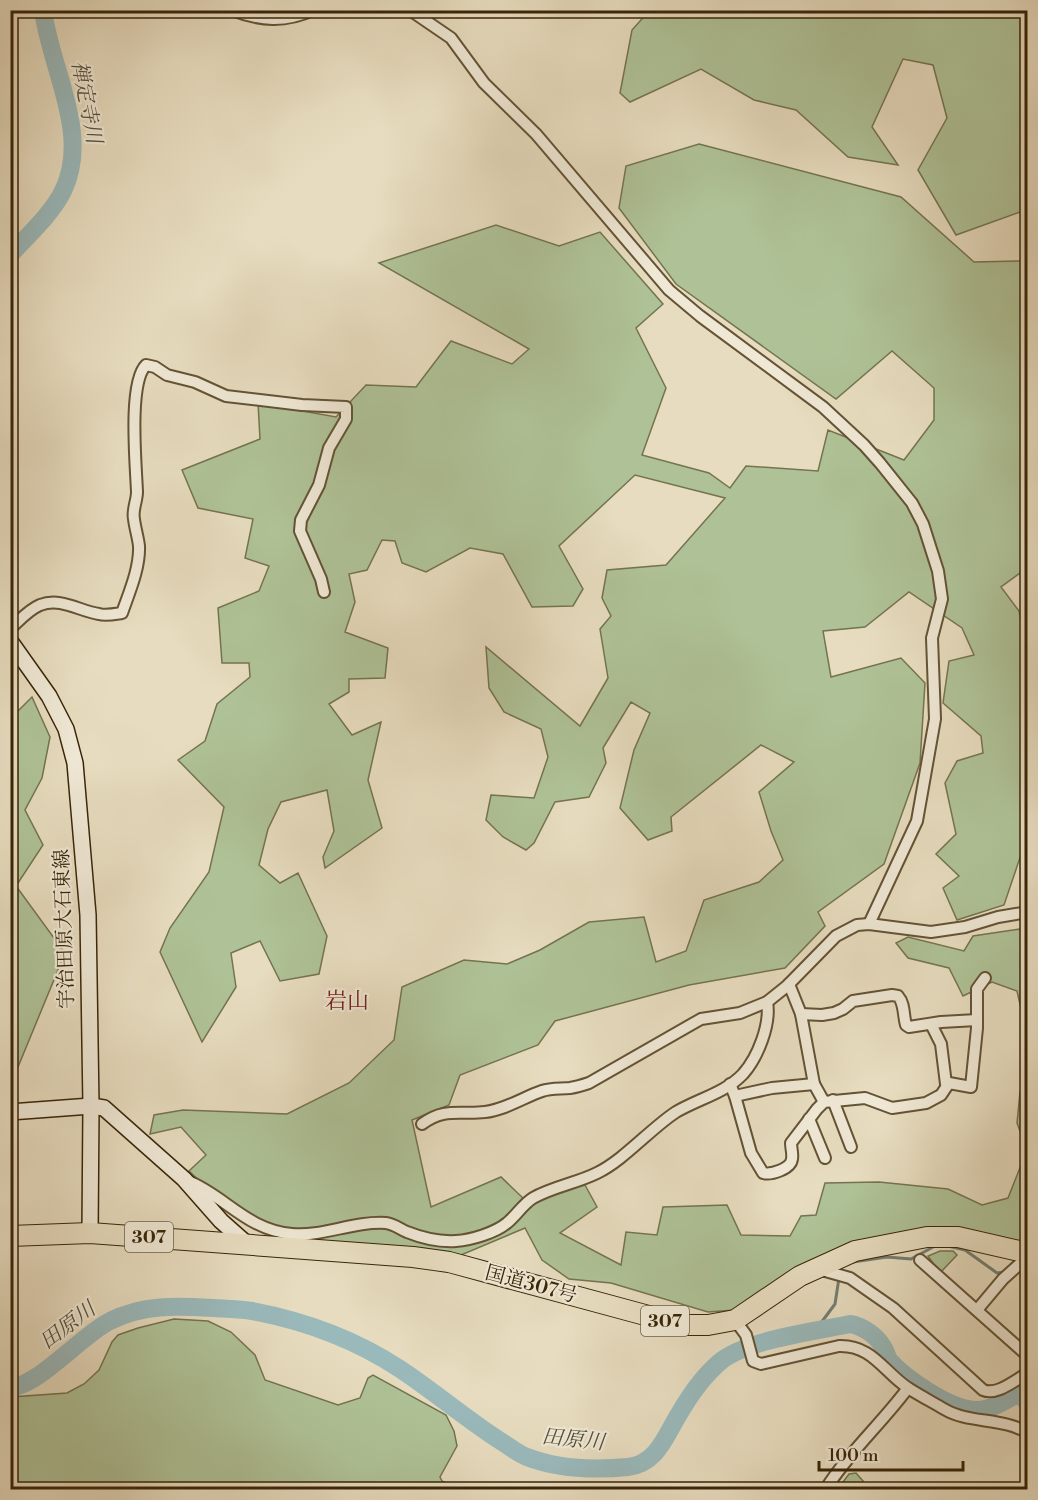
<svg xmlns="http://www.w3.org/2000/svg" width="1038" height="1500" viewBox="0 0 1038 1500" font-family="'Libre Bodoni','Noto Serif JP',serif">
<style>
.green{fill:#afc297;stroke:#74744f;stroke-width:1.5}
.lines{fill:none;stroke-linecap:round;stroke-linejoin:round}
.stream{stroke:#737e73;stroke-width:3}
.canal{stroke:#9ab9bb;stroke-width:10}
.river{stroke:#9ab9bb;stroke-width:18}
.street-casing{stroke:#645335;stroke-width:14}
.secondary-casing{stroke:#382507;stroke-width:18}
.highway-casing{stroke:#382507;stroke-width:22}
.street{stroke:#efe8d5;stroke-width:10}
.secondary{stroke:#efe8d5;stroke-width:15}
.highway{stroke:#e7dcbf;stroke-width:20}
.labels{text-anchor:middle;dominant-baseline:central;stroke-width:4.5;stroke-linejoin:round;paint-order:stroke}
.shield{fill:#efe8d5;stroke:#6f6045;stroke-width:1.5}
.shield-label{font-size:18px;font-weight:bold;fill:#382507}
.street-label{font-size:20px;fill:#382507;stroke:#efe8d5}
.water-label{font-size:21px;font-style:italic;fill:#55513d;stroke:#efe8d5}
.quarter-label{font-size:22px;fill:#7a1f14;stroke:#efe8d5}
</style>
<rect width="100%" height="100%" fill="#e7dcbf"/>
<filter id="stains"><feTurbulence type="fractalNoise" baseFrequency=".00333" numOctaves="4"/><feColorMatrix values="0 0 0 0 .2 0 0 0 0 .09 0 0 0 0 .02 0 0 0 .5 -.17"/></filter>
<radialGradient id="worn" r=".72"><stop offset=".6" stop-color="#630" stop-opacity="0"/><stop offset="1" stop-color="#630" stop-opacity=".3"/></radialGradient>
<g class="green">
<polygon points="649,11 1027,11 1027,212 1020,212 956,235 918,170 947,118 933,65 903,59 872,127 898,165 848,157 796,110 754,100 701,69 630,102 620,93 632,30"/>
<polygon points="699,144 901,197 974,262 1021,261 1027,228 1027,584 1020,573 1001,587 1019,611 1027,647 1028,834 1004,905 957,920 943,888 959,876 936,854 956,834 945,783 957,761 983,753 981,736 943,703 949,661 974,655 962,628 909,592 865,627 823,631 831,677 901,658 925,683 920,763 884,864 818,912 825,926 785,968 689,985 555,1021 538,1045 460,1075 449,1105 412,1120 431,1207 501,1177 524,1199 585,1185 597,1207 560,1233 621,1265 626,1232 657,1235 663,1207 727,1205 741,1235 790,1236 801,1216 816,1215 825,1183 879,1182 948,1189 982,1205 1008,1198 1027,1150 1017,1123 1020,1092 1027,1089 1028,1228 1021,1242 938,1229 819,1258 735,1310 708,1312 611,1283 569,1279 542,1260 525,1228 454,1258 318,1240 247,1225 189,1171 206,1155 181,1127 150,1134 154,1115 183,1110 287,1114 349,1083 394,1040 402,987 464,960 507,964 540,950 589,922 644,917 656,962 686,951 704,900 759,882 783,860 771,831 759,792 794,762 761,745 671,817 672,831 648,840 620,808 634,750 650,713 631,702 603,748 606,763 589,797 555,802 534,843 526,850 503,837 486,820 491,795 534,798 548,757 541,729 504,712 489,688 486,647 580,726 608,678 600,629 611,616 602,598 607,570 666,565 725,498 635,475 559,546 583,589 573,606 532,607 503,554 470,548 426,572 402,563 395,541 382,540 367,570 349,574 355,602 345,632 388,648 385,678 349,679 349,692 329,704 352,735 381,722 368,780 382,828 325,868 323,857 334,831 327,790 281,802 268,829 259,865 280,883 298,873 327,936 319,974 280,981 260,941 231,953 236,987 202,1042 160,952 170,928 209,872 224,807 178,760 205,741 217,704 250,677 249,663 222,663 218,608 259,591 269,566 245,558 253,519 198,508 182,470 260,439 258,403 336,417 366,385 416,387 451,341 512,364 529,349 379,263 496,225 559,246 600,232 663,304 636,328 666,388 642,455 709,473 730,488 746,466 818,471 828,430 904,460 934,420 934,388 892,351 836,399 676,284 619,208 626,166"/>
<polygon points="32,697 50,737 42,778 25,810 43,845 16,886 65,953 18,1067 11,1070 11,718"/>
<polygon points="1027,928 1027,1035 1017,991 992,982 963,996 949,968 908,958 896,943 908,937 964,951 973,936"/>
<polygon points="940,1251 953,1251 957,1255 940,1273 928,1256"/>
<polygon points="174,1319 208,1321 231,1332 255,1355 265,1380 338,1405 360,1398 368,1378 373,1375 446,1415 454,1431 457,1446 440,1477 442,1481 457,1489 11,1489 11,1397 67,1393 84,1384 99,1370 112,1342 118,1335 138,1328"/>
<polygon points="856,1473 870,1489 838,1489 849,1474"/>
</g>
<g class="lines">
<g class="stream">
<polyline points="948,1246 965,1250 997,1273 1005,1272"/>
<polyline points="853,1262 887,1257 911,1259 935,1246"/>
<polyline points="815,1331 835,1304 839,1278"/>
</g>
<polyline class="canal" points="1014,1396 1022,1402 1028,1413"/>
<g class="river">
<path d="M 10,255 C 28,235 51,215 63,191 C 91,134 50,68 43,10"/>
<path d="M 10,1387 C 36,1388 83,1334 110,1321 C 143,1304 177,1306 214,1308 C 227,1309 240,1309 252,1311 C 305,1321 356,1340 400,1369 C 435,1392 467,1420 502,1442 C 510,1447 519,1454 527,1457 C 558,1469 596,1470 628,1467 C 657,1464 666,1435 679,1414 C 690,1395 704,1375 721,1361 C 747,1340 816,1331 850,1324 C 863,1326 877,1336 883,1347 C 886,1351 887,1356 889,1360 C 906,1379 951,1410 977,1410 C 994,1410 1013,1396 1028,1388"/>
</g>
<g class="street-casing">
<g id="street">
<path d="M 232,10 C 260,21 285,23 313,10"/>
<polyline points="410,10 451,38 484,83 536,134 669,290 700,316 823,407 864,445 880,463 912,503 923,524 938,571 942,599 932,638 935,719 917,821 869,924"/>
<path d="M 10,629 C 19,621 28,610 40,605 C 61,597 79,611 99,614 C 106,616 115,614 122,613 C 129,593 140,568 139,546 C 138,537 135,528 134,519 C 132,510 137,501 137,492 C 136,465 128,383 146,365 L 155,367 L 167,375 L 195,382 L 226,396 L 302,405 L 346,407 L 346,419 L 329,448 L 319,485 L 301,520 L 300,531 L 321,579 L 324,592"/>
<polyline points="789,984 801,1014 814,1084 824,1102"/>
<path d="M 801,1014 L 822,1015 L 834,1013 L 843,1009 L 853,1001 L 892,995 L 898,996 C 905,1004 903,1015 906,1025 L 909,1027 L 941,1022 L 977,1020"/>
<polyline points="931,1024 941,1044 946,1084"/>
<path d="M 730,1084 L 735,1096 L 751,1153 L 763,1173 C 771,1175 791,1169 792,1159 C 793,1154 791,1148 791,1143 L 817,1109 L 824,1102 L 865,1098 L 892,1108 L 926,1103 L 941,1095 L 949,1083 L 971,1087 L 977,1028 L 977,989 L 985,978"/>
<polyline points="735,1096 772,1088 814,1084"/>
<polyline points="833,1100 851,1147"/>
<polyline points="809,1119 825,1158"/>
<path d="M 422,1124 C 445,1107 460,1115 485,1112 C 505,1110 524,1097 542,1091 C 551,1088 561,1089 570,1088 C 576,1087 583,1085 589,1083 L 701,1019 L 740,1013 L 767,1002 L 787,986 L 836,936 L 857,925 L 869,924 L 931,932 L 965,927 L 998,917 L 1028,912"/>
<path d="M 188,1181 C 225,1196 247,1230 292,1234 C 322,1237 353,1221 386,1223 C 394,1224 400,1229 407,1232 C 422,1238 439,1242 456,1241 C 471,1240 495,1233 507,1223 C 516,1216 523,1204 533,1198 C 552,1187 577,1183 597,1173 C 624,1160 650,1129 676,1112 C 698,1099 725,1093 743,1074 C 758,1057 771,1024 767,1002"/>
<polyline points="920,1260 1028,1356"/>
<path d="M 818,1269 L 850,1278 L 893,1308 L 983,1390 C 997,1396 1015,1380 1028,1373"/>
<polyline points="977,1310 1003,1279 1023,1261 1027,1253"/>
<path d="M 735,1320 L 746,1335 L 753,1361 L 761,1364 L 839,1346 C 872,1345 883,1371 908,1388 C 919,1395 932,1402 944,1409 C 969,1424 1002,1417 1028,1433"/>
<path d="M 825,1490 C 850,1451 881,1424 908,1388"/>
</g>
</g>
<g class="secondary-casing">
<g id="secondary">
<polyline points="10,641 49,696 66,729 75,763 88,915 91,1106 90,1233"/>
<polyline points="10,1112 91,1106 104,1108 184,1179 221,1221 247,1244"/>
</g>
</g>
<g class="highway-casing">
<polyline id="highway" points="10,1236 90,1233 413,1257 449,1262 682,1325 708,1325 735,1320 800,1276 855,1251 927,1237 958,1237 1028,1253"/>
</g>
<use href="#street" class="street"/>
<use href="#secondary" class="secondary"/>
<use href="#highway" class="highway"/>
</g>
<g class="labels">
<g class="shield">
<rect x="125" y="1222" width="48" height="30" rx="4.5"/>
<rect x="641" y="1306" width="48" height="30" rx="4.5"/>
</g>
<g class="shield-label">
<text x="149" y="1237">307</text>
<text x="665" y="1321">307</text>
</g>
<g class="street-label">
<text transform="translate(65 929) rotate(-92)">宇治田原大石東線</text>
<text transform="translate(531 1285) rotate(15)">国道307号</text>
</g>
<g class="water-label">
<text transform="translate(86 102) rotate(79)">禅定寺川</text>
<text transform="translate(68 1326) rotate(-37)">田原川</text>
<text transform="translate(573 1440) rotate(6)">田原川</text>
</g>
<g class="quarter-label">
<text x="347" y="1001">岩山</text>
</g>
</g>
<rect width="1038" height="1500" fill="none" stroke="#e7dcbf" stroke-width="36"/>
<rect x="12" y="12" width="1014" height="1476" fill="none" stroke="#382507" stroke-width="3"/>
<rect x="18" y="18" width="1002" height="1464" fill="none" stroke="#382507" stroke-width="1.5"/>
<path d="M819 1461v9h144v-9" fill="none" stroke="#382507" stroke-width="3"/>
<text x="828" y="1461" font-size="18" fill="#382507" stroke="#efe8d5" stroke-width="4.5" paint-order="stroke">100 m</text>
<rect width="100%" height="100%" filter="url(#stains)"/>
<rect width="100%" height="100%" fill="url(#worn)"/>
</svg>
